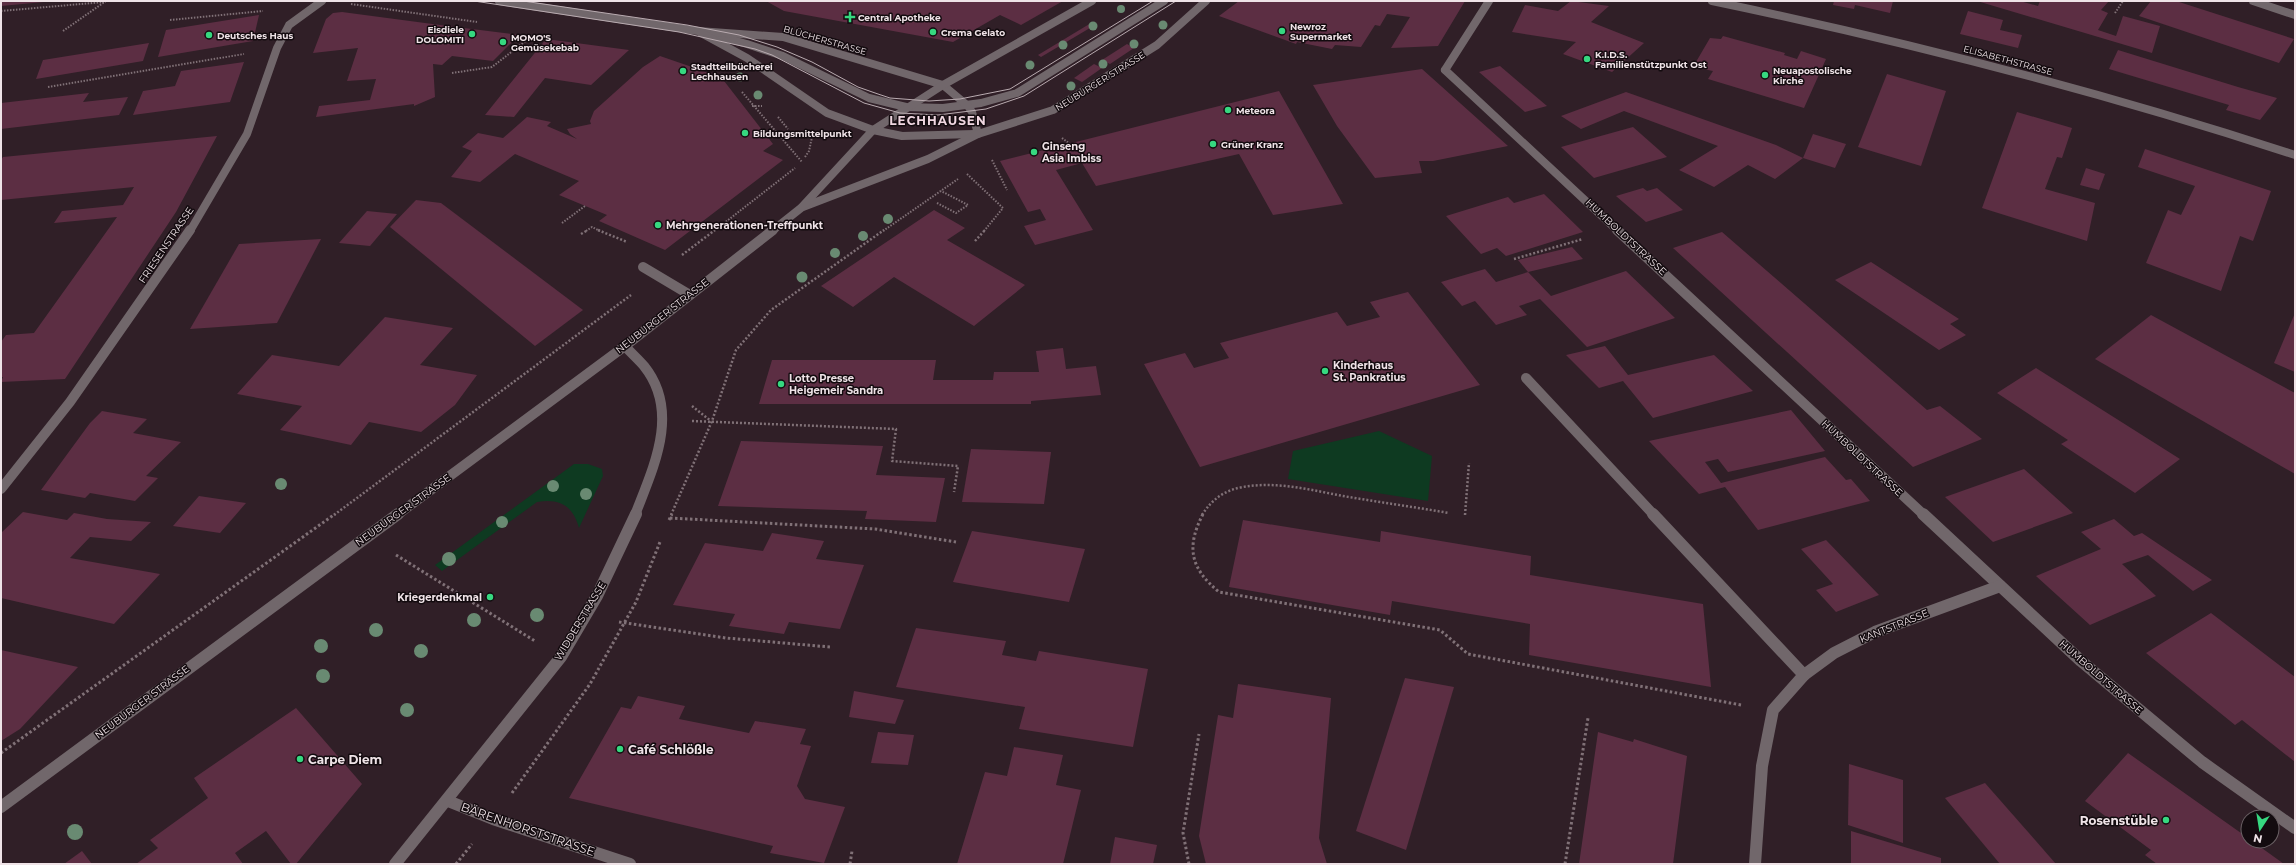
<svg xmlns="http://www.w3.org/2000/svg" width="2296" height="865" viewBox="0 0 2296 865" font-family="Montserrat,sans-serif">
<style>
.green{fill:#0e3a21}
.building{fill:#5c2e43}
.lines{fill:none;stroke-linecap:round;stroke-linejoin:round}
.path-far2{stroke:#807177;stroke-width:2;stroke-dasharray:1.5 1.5;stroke-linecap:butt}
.path-far1{stroke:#807177;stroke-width:2.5;stroke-dasharray:2 2;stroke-linecap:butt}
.path{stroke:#807177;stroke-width:3;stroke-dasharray:2.5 2.5;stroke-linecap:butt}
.service-far2{stroke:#71676b;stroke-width:8}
.service-far1{stroke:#71676b;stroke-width:10}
.service{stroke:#71676b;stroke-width:12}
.minor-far2{stroke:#71676b;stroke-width:8}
.minor-far1{stroke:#71676b;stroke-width:10}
.minor{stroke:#71676b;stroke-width:12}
.tertiary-far2{stroke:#71676b;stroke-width:8}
.tertiary-far1{stroke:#71676b;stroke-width:10}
.tertiary{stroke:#71676b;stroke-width:12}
.tram{stroke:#b9abb0;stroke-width:1}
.tree{fill:#698a72}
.poi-dot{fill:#36d880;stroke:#130b0f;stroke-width:1.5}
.labels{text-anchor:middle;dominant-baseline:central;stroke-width:3;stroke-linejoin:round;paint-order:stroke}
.far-poi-label{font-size:9px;font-weight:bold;fill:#efe3e7;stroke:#130b0f;text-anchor:start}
.far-street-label{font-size:9px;fill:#efe3e7;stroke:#130b0f}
.poi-label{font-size:10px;font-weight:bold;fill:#efe3e7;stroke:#130b0f;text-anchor:start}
.street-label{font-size:10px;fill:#efe3e7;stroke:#130b0f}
.far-district-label{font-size:12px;font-weight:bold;letter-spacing:1px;fill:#f0d7e1;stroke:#130b0f}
.near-poi-label{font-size:12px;font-weight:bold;fill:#efe3e7;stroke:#130b0f;text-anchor:start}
.near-street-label{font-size:12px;fill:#efe3e7;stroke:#130b0f}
</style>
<rect width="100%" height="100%" fill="#301f27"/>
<g class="green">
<polygon points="1379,431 1432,456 1428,501 1288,479 1293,451"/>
<path d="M 574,464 L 588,464 L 602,469 L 603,476 L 579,528 C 573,506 560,498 537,502 L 442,571 L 435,565 Z"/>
</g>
<g class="building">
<polygon points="1,1 44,1 44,2 1,6"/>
<polygon points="766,1 1063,1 1021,25 1000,15 953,42 784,11"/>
<polygon points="1239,1 1465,1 1438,46 1391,48 1410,17 1387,14 1380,26 1375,25 1361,47 1335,45 1332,49 1297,42 1296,44 1219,16"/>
<polygon points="1571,1 1609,6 1591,22 1644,43 1612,72 1563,54 1576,42 1512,32 1525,5 1558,11"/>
<polygon points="1834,1 1893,1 1890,13 1855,5 1854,9 1833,5"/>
<polygon points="1977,1 2020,1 2038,6 2040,1 2109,1 2101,10 2108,13 2098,30 2116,36 2123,16 2160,26 2152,53"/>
<polygon points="2151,1 2176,1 2294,39 2279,63 2139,16"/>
<polygon points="1968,11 2003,20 2000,30 2022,35 2018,48 1960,34"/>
<polygon points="342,12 440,25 519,35 493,61 452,56 442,65 433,64 435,97 414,106 414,104 316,117 319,106 370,100 376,79 347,81 358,48 313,53 326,19 333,13"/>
<polygon points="259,15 253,41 158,57 166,30"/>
<polygon points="1091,23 1095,25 1041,57 1038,55"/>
<polygon points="1723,36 1785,53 1784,55 1797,59 1801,51 1826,59 1804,108 1708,79 1713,71 1693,67 1710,38 1721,39"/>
<polygon points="546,39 629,50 591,85 545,78 514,117 485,115"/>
<polygon points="149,43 143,61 36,79 43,60"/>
<polygon points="1127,44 1134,48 1110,64 1102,60"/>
<polygon points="2118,50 2238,87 2277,98 2260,120 2226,110 2229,105 2109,69"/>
<polygon points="660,56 721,77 773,144 763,151 783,160 665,250 599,221 607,215 559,195 579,181 515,154 480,182 451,177 472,151 462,147 478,133 503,138 527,117 551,122 547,126 577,139 570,134 567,129 591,124 590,121 594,111 643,67"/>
<polygon points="244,62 230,102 133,115 143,91 175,86 181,71"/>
<polygon points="1094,64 1102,68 1082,82 1074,78"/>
<polygon points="1500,66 1547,106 1525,112 1479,72"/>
<polygon points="1422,69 1508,146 1433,161 1419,161 1422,173 1375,178 1337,126 1313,85"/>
<polygon points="1887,74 1946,91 1921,166 1858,147"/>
<polygon points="1279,91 1343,204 1273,215 1239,154 1096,186 1082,163 1056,170 1093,230 1035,245 1024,226 1046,220 1040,209 1028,212 1000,161"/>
<polygon points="1626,92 1776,145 1803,158 1775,179 1748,165 1714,187 1679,170 1718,146 1624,111 1581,129 1561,116"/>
<polygon points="89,93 83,102 128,97 119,115 1,129 1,103"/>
<polygon points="2017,112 2072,128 2062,158 2057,157 2045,189 2095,203 2087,241 1982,208"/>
<polygon points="1633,127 1667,157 1594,178 1561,147"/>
<polygon points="1813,134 1846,144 1835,168 1803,158"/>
<polygon points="217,136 176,212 65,379 1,382 3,377 1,377 1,342 6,335 34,333 117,217 54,223 62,211 123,205 134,187 1,200 1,160 3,157"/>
<polygon points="2145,149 2271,191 2253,241 2240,236 2221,291 2146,263 2168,210 2181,215 2195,186 2138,167"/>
<polygon points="2086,168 2105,174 2099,190 2080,185"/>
<polygon points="1643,188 1647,191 1657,188 1683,210 1646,222 1616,196"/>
<polygon points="1544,194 1583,232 1506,256 1497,248 1481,254 1446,216 1508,197 1514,203"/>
<polygon points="416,200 441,203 583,310 535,346 390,227"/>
<polygon points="934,210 965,228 947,240 1025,285 974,326 894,277 853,307 821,286"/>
<polygon points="367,211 397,214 370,246 339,243"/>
<polygon points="1722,232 1927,410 1940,406 1982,439 1913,467 1673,248"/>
<polygon points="321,239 277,323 190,329 239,244"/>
<polygon points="1572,247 1583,259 1528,272 1518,260"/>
<polygon points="1871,262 1959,319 1950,324 1966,335 1939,350 1835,280"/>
<polygon points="1485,269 1496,282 1528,272 1551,296 1626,271 1675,318 1587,347 1540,299 1519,306 1527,315 1496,325 1475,301 1462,306 1441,282"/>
<polygon points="1408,292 1480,385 1200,467 1144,364 1185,353 1194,368 1229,358 1220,343 1337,312 1347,326 1380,317 1370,302"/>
<polygon points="2295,313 2295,372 2274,363"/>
<polygon points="2151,315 2295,393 2295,474 2095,359"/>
<polygon points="385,317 453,328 420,365 477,375 455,405 421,432 369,422 351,445 280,430 302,406 237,394 272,355 339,366"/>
<polygon points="1605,346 1628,375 1714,355 1753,391 1653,418 1623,381 1599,388 1566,355"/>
<polygon points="1063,348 1066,369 1096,366 1101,395 1031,401 1031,404 759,404 772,360 936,360 933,380 993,380 994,372 1039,372 1036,351"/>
<polygon points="2036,368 2180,459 2135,493 2061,444 2068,440 1997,393"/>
<polygon points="1791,410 1825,451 1728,472 1718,459 1705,462 1721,483 1825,457 1846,480 1851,479 1870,501 1758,530 1725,487 1699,494 1649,441"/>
<polygon points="102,411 147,419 133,433 181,442 146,476 158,478 135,501 90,493 85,498 41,490 90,423"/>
<polygon points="741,441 883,446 876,475 945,478 936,522 865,519 867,511 718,506"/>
<polygon points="971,449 1051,452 1044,504 962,502"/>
<polygon points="2024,469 2073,513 1993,542 1945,497"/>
<polygon points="199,496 246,503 220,533 173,526"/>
<polygon points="23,512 67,520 74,513 107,519 151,522 131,541 90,537 70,558 160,574 114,624 1,598 1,533"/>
<polygon points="2114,519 2134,536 2142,533 2212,580 2193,591 2148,555 2122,564 2156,596 2090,625 2036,576 2101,549 2081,532"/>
<polygon points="1243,520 1380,542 1381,531 1531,556 1530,575 1703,604 1711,687 1529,655 1530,624 1392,601 1390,615 1229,587"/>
<polygon points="972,531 1085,549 1069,602 953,582"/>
<polygon points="772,533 824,541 816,559 864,565 840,629 789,622 784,634 729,626 735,614 673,605 705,543 763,551"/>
<polygon points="1826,540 1879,595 1836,612 1816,590 1833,584 1801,549"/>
<polygon points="2211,613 2295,677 2295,762 2242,720 2235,725 2146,653"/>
<polygon points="916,628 1006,641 1002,655 1036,661 1039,651 1148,669 1133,747 1019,729 1025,707 896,687"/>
<polygon points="1,650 78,667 20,729 1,741"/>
<polygon points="1405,678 1454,687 1406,850 1356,831"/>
<polygon points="1238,684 1331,698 1319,838 1327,864 1206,864 1199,836 1218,715 1233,718"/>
<polygon points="854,691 904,700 895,724 849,717"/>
<polygon points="638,696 685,706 679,719 749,733 755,721 806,729 800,744 811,746 797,786 805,799 845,807 824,863 770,853 773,846 569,798 621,707 631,709"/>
<polygon points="296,708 362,784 296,864 291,864 266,831 235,853 243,864 136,864 158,848 150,840 208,798 194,778"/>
<polygon points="878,732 914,735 908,765 871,763"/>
<polygon points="1598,732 1633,742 1634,739 1687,756 1673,864 1579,864"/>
<polygon points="1014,747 1063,755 1056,785 1081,790 1063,864 957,864 985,772 1007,776"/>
<polygon points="2128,753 2248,838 2248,841 2252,841 2284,864 2157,864 2145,855 2151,850 2085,801"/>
<polygon points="1849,764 1903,780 1903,843 1848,825"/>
<polygon points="1985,783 2021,824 2056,864 2000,864 1945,798"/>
<polygon points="1851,831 1941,858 1941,864 1851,864"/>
<polygon points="1115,837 1157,845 1153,864 1110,864"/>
<polygon points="82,851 92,864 64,864"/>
</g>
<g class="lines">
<g class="path-far2">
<polyline points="351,4 477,22"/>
<polyline points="1,11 104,2"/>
<polyline points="2115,13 2123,1"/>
<polyline points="170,20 263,11"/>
<polyline points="63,31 106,1"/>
<polyline points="452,73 492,67 532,36"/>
<polyline points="48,87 244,54"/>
<polyline points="742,92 802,162"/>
<polyline points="752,106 762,106"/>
<polyline points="778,117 788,129"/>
<polyline points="1062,138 1070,144"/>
<polyline points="805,157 809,151 812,137"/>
<polyline points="992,160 1007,190"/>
<polyline points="967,174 1003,208 984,231"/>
<polyline points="937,203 956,213 968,205 941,191"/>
<polyline points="562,223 585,206"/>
<polyline points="586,231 592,227 600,231"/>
<polyline points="714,231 795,168"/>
<polyline points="883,231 958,179"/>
</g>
<g class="path-far1">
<polyline points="598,230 627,242"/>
<polyline points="581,234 588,230"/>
<polyline points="975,241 985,230"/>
<polyline points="682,255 715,230"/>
<polyline points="1514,259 1583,239"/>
<polyline points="692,406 711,421"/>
<polyline points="692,421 896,429 892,461 958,466 954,492"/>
<polyline points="334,515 631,295"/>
<polyline points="671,515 712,421 736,350 771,310 884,230"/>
<path d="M 1202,515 C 1212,499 1225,490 1243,487 C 1277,481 1311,490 1343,496 C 1378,502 1414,507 1449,513"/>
<polyline points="1465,515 1469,463"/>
</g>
<g class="path">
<path d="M 1203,514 C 1186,547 1190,568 1219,592 L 1440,630 L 1468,654 L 1741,705"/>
<polyline points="670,518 875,529 956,542"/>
<polyline points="669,520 672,514"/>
<polyline points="396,555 535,641"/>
<polyline points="619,622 726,638 830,647"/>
<polyline points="1,753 335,514"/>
<polyline points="512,793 590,684 636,602 660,542"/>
<polyline points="456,864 472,844"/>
<polyline points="850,864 852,851"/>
<polyline points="1189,864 1183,833 1199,734"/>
<polyline points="1565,864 1588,718"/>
</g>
<g class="service-far2">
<polyline points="710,34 747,44 783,56 869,98 906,107 943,108 981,103 1017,93 1164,1"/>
<polyline points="1445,70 1489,1"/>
</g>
<g class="service-far1">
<polyline points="643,267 690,295"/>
<polyline points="1526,378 1654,515"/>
</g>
<polyline class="service" points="1653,514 1804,675"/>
<g class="minor-far2">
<path d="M 1712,1 C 1909,42 2103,92 2295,155"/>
<polyline points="2253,1 2295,15"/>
<polyline points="1445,70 1618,231"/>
<polyline points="190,231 247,134 277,48 289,25 322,1"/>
</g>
<g class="minor-far1">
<polyline points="1617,230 1924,515"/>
<path d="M 625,346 C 631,353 638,359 644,366 C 681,412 653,468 635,515"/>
<polyline points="1,489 70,402 190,230"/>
</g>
<g class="minor">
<polyline points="1923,514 2081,661 2202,762 2295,828"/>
<polyline points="448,801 493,819 630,864"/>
<polyline points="395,864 561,657 597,596 636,514"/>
<polyline points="1755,864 1762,766 1773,710 1804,675 1834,653 1875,632 2000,586"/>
</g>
<g class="tertiary-far2">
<polyline points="499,1 698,31 783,37 943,85 968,106 972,112 978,134"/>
<polyline points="701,33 747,58 827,113 873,130 902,136 974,134"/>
<polyline points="803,207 928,159 978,134 1053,110 1157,45 1206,1"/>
<polyline points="772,231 801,208 873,130 943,85 1092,1"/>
</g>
<polyline class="tertiary-far1" points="397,515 625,346 773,230"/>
<polyline class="tertiary" points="1,807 398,514"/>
<g class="tram">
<polyline points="474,1 679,32 755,49 772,55 864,103 900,113 938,115 986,109 1024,96 1176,1"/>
<polyline points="523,1 687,25 739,35 777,47 812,62 858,87 878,94 890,98 929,101 960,99 1010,89 1153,1"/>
</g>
</g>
<g class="tree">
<circle cx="1121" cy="9" r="4"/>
<circle cx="1163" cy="25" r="4.5"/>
<circle cx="1093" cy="26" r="4.5"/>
<circle cx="1134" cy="44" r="4.5"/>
<circle cx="1063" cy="45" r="4.5"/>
<circle cx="1103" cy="64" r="4.5"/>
<circle cx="1030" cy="65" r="4.5"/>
<circle cx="740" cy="77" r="4.5"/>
<circle cx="1071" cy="86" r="4.5"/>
<circle cx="758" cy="95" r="4.5"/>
<circle cx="888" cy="219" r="5"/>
<circle cx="863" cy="236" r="5"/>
<circle cx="835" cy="253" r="5"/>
<circle cx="802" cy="277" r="5.5"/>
<circle cx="281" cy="484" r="6"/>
<circle cx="553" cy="486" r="6"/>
<circle cx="586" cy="494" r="6"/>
<circle cx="502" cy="522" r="6"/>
<circle cx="449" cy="559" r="7"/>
<circle cx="537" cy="615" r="7"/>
<circle cx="474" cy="620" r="7"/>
<circle cx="376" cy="630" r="7"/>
<circle cx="321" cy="646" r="7"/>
<circle cx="421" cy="651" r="7"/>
<circle cx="323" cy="676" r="7"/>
<circle cx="407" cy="710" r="7"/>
<circle cx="75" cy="832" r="8"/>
</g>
<g class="poi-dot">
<path d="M848 11h4v4h4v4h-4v4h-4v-4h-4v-4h4z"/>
<circle cx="1282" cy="31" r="4"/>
<circle cx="933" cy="32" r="4"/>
<circle cx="472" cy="34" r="4"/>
<circle cx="209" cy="35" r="4"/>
<circle cx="503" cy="42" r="4"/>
<circle cx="1587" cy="59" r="4"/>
<circle cx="683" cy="71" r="4"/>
<circle cx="1765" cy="75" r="4"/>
<circle cx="1228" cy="110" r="4"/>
<circle cx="745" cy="133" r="4"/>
<circle cx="1213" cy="144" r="4"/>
<circle cx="1034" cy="152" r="4"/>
<circle cx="658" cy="225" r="4"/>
<circle cx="1325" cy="371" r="4"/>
<circle cx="781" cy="384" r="4"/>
<circle cx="490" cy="597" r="4"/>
<circle cx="620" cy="749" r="4"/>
<circle cx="300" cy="759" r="4"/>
<circle cx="2166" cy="820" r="4"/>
</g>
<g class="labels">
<g class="far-poi-label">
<text x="858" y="17">Central Apotheke</text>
<text x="1290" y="26">Newroz<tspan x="1290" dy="10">Supermarket</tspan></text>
<text x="464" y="29" text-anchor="end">Eisdiele<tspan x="464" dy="10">DOLOMITI</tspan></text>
<text x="941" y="32">Crema Gelato</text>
<text x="217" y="35">Deutsches Haus</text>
<text x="511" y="37">MOMO'S<tspan x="511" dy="10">Gemüsekebab</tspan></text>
<text x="1595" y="54">K.I.D.S.<tspan x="1595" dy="10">Familienstützpunkt Ost</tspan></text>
<text x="691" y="66">Stadtteilbücherei<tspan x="691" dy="10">Lechhausen</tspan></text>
<text x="1773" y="70">Neuapostolische<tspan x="1773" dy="10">Kirche</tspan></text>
<text x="1236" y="110">Meteora</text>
<text x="753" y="133">Bildungsmittelpunkt</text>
<text x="1221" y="144">Grüner Kranz</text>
</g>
<g class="far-street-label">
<text transform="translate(825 40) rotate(16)">BLÜCHERSTRASSE</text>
<text transform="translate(2008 60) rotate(15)">ELISABETHSTRASSE</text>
<text transform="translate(1100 81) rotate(-32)">NEUBURGER STRASSE</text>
</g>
<g class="poi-label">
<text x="1042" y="146">Ginseng<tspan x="1042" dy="12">Asia Imbiss</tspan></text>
<text x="666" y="225">Mehrgenerationen-Treffpunkt</text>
<text x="1333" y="365">Kinderhaus<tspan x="1333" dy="12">St. Pankratius</tspan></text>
<text x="789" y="378">Lotto Presse<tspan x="789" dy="12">Heigemeir Sandra</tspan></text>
<text x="482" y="597" text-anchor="end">Kriegerdenkmal</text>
</g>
<g class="street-label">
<text transform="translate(1626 237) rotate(43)">HUMBOLDTSTRASSE</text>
<text transform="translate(166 245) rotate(-56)">FRIESENSTRASSE</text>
<text transform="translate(662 316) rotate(-38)">NEUBURGER STRASSE</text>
<text transform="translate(1862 458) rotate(43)">HUMBOLDTSTRASSE</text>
<text transform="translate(403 510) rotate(-36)">NEUBURGER STRASSE</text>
<text transform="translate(580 621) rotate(-59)">WIDDERSTRASSE</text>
<text transform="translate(1894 626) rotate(-22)">KANTSTRASSE</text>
<text transform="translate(2101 677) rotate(41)">HUMBOLDTSTRASSE</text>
<text transform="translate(142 702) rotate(-37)">NEUBURGER STRASSE</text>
</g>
<g class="far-district-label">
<text x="938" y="120">LECHHAUSEN</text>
</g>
<g class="near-poi-label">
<text x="628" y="749">Café Schlößle</text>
<text x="308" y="759">Carpe Diem</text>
<text x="2158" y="820" text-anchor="end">Rosenstüble</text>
</g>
<g class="near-street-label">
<text transform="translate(528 829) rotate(19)">BÄRENHORSTSTRASSE</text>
</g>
</g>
<rect width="2296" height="865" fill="none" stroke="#efe3e7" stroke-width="4"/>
<g transform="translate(2260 829) rotate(192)"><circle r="19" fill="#130b0f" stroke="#6b6165"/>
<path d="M0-3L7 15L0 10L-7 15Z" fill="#36d880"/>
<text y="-6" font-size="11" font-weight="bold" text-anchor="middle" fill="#efe3e7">N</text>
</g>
</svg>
